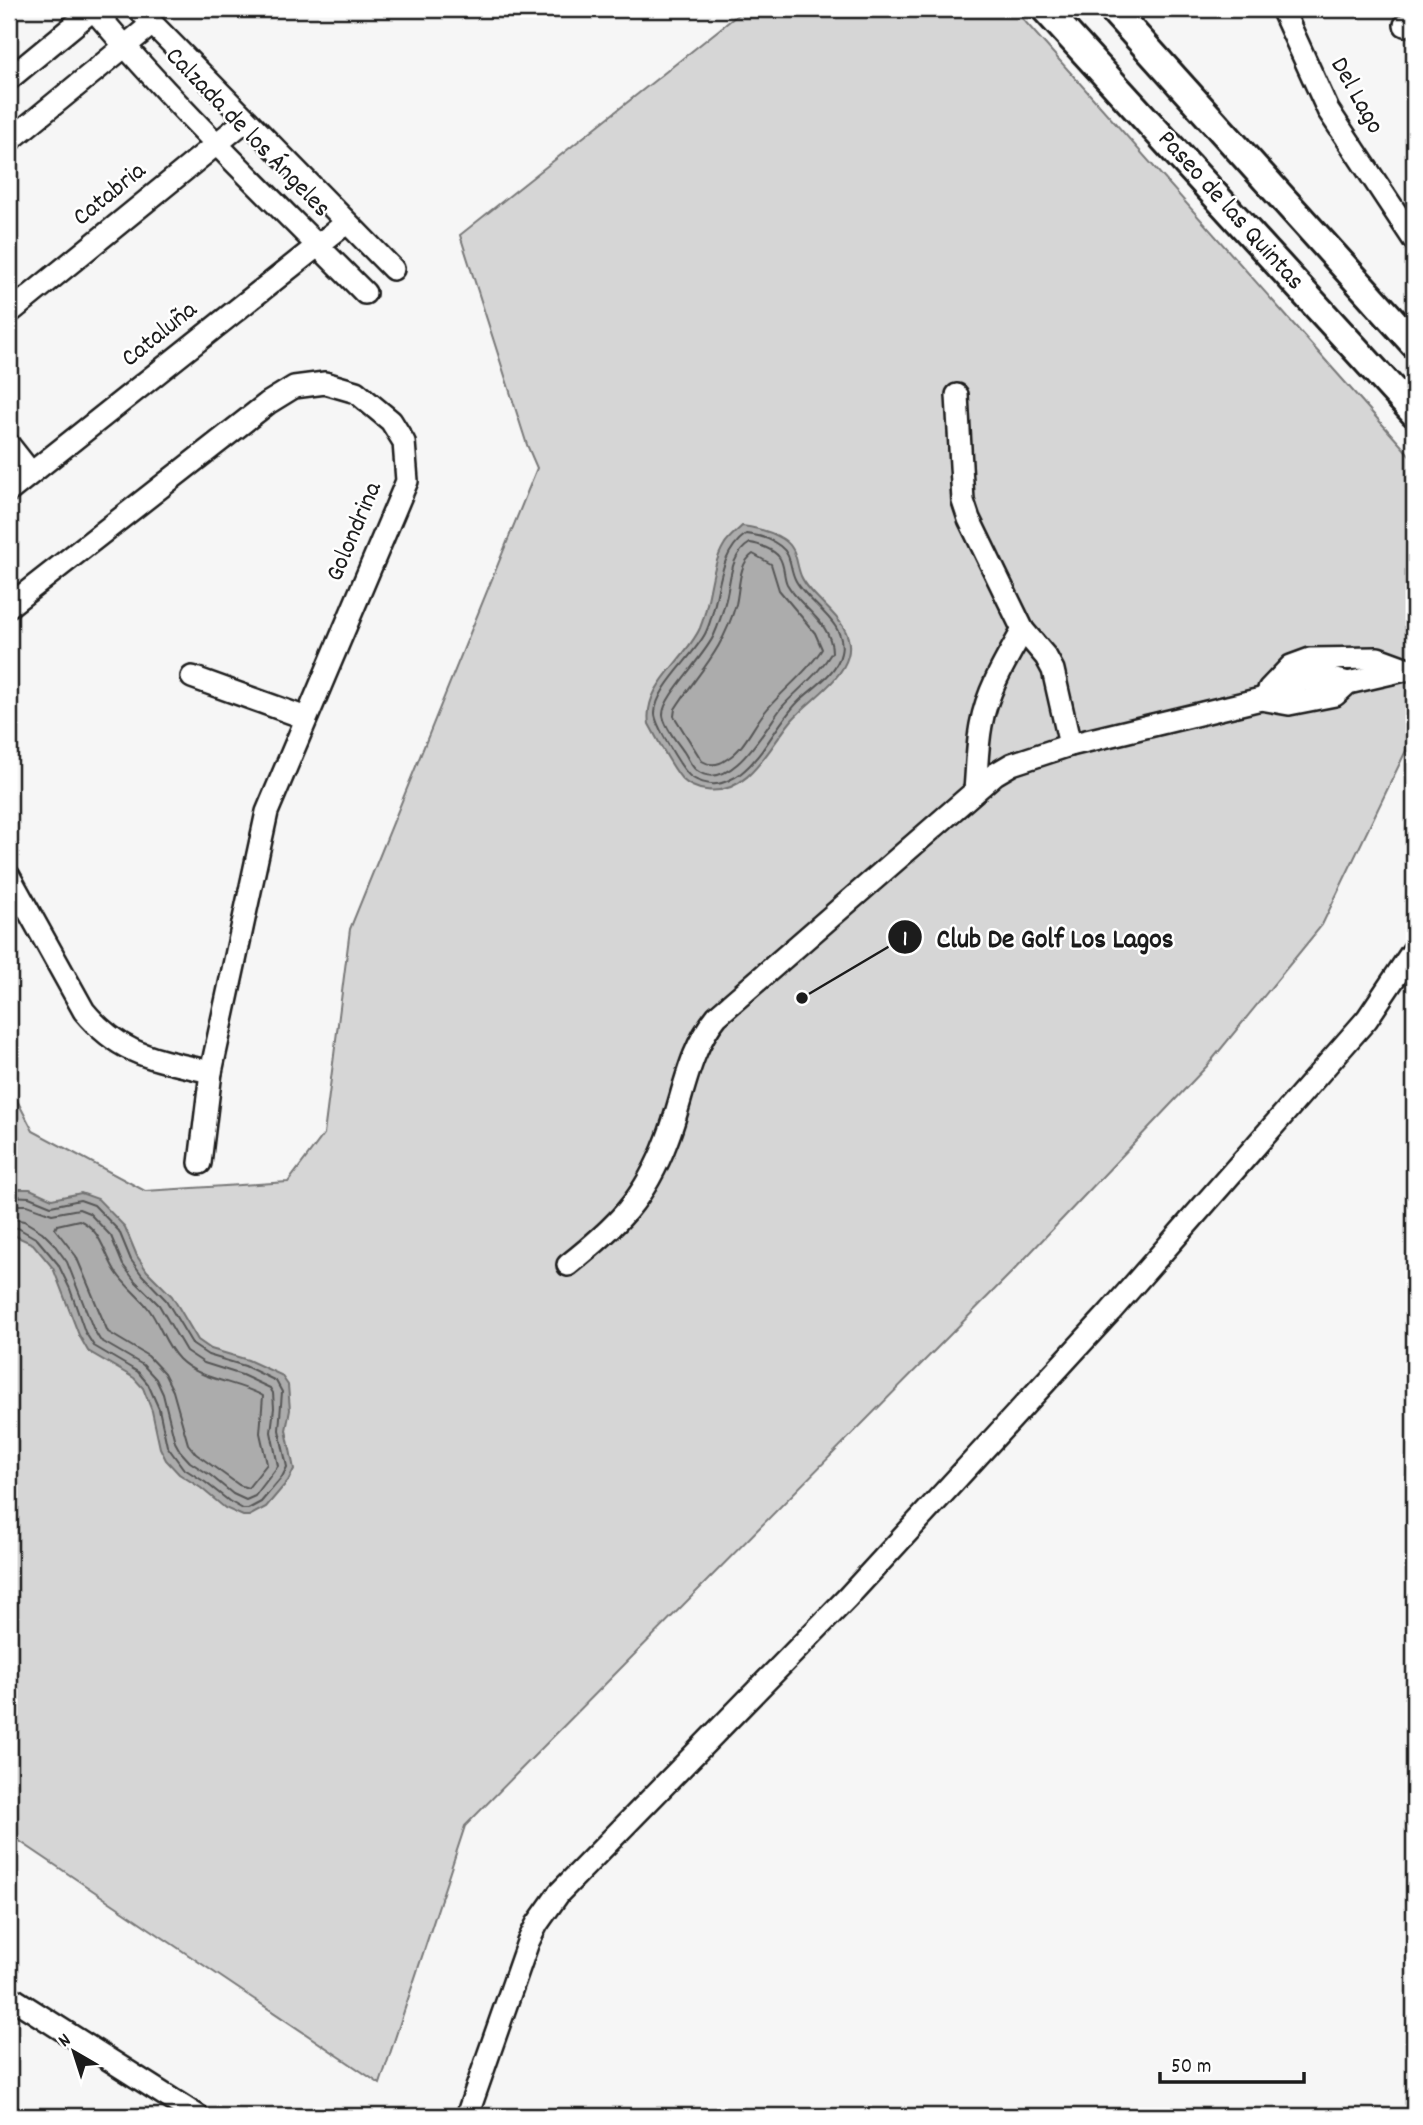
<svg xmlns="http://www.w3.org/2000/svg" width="1423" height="2125" viewBox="0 0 1423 2125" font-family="Dekko,sans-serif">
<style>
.green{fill:#d6d6d6;stroke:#797979;stroke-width:2}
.water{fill:#acacac;stroke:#727272;stroke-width:2}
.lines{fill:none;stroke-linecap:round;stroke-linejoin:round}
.shore{stroke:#565656;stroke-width:2}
.minor-casing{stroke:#1c1c1c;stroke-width:26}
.major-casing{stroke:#1c1c1c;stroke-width:32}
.minor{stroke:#fff;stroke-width:21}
.major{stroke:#fff;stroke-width:26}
.labels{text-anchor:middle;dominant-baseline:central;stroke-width:5;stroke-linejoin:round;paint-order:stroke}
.street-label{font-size:26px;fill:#1c1c1c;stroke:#fff}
.leader{fill:none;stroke:#1c1c1c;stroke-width:2.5}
.callout-dot{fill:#1c1c1c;stroke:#fff;stroke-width:2.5}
.mark-label{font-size:21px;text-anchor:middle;font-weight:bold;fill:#fff}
.callout-label{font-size:28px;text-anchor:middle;font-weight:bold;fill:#1c1c1c;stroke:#fff;stroke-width:5;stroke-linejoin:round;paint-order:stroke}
</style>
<rect width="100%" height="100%" fill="#f6f6f6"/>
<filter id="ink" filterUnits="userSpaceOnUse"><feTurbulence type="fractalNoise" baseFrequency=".0143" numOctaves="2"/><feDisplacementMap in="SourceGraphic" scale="14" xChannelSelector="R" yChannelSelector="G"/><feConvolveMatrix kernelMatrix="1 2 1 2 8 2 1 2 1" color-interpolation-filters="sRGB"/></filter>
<g filter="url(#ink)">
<polygon class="green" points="745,9 1014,9 1414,460 1414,734 1322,925 1207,1066 1013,1271 465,1826 380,2084 9,1834 9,1085 33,1131 145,1191 288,1182 324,1134 350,929 537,468 527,445 460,235"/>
<g class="water">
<path d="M 742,526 C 757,528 770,531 783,539 C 798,549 795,561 801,576 C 813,603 857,621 848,656 C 841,682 809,700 792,720 C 769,747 749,796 706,790 C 698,789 688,785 682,779 C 669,763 659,742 649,724 C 643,685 685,661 700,628 C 711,602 710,568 724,545 C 728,538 736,532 742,526 Z"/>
<polygon points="9,1189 30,1189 52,1199 81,1193 98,1199 125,1227 137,1256 147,1271 172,1296 198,1340 211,1349 248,1360 281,1375 288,1385 290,1410 286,1430 294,1469 288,1481 266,1507 249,1516 243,1516 225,1508 201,1488 179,1474 166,1460 160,1448 152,1411 143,1388 134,1378 88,1351 79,1335 53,1268 33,1244 9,1233"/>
</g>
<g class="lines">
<g class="shore">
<path d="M 746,534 C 758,535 771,539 780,546 C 792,555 789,566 795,579 C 806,603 848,622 841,653 C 837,673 814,687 800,700 C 777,722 765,755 740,774 C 735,778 722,784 716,784 C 708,785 697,781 691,777 C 682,770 654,723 655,713 C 656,687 692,658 705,634 C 722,601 714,557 746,534 Z"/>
<path d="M 750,543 C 759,544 774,550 779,557 C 785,565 783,576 787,584 C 800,608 832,622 832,652 C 819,674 799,688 782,707 C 766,727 730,796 696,770 C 691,766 688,758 684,752 C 678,743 664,727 663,715 C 662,697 705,656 714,635 C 719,624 723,611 726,599 C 731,579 730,555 750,543 Z"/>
<path d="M 753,554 L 771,564 L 779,590 L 815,633 L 822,649 C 807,673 782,690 764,713 C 752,728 744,749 727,759 C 719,765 710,766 702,761 L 674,716 L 675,709 C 700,670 722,652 736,604 C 740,588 738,564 753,554 Z"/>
<polyline points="9,1196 29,1197 51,1206 80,1200 94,1205 119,1231 131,1260 142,1275 166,1300 193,1345 208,1355 245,1366 276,1381 282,1392 279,1430 287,1467 282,1477 261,1502 248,1509 243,1509 229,1501 205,1482 183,1468 167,1446 159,1409 148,1384 138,1372 94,1346 85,1332 70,1289 58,1264 37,1239 18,1228 9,1227"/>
<polyline points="9,1205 27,1205 52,1214 79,1209 89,1213 111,1236 123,1265 135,1281 159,1305 186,1351 204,1363 242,1375 270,1388 273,1393 274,1408 271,1432 278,1466 255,1496 246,1500 233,1494 210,1475 190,1462 180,1451 175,1442 163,1394 156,1379 143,1365 100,1340 93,1328 67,1262 53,1243 42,1232 24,1221 9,1218"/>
<path d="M 79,1220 C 101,1229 104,1254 116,1272 C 125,1286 138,1295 148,1308 C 160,1324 165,1345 179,1359 C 201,1381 237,1381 263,1396 L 260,1433 L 267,1464 L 248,1488 L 239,1485 L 196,1454 L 188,1444 L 173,1391 L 164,1373 L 148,1356 L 108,1332 L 76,1256 L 55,1229 L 57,1225 Z"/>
</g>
<g class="minor-casing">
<g id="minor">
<path d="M 93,9 C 177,109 273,200 365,293"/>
<polyline points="138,9 393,269"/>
<polyline points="1282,9 1328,110 1414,240"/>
<polyline points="1405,25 1414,21"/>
<polyline points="9,79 94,9"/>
<polyline points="9,141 152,24"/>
<polyline points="9,313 246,120"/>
<polyline points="957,395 963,501 969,519 1023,630 1046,657 1053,670 1070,745"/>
<polyline points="9,445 31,473"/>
<polyline points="9,491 346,223"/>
<polyline points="9,606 268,403 294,387 325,383 356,392 391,421 404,442 407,481 267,812 211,1072 200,1163"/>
<polyline points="192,677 306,718"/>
<polyline points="1269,689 1291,666 1310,659 1378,658 1408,669"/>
<polyline points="1261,699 1289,704 1335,695 1348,683 1409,669"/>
<path d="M 975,790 C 977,769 977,746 981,725 C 987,691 1006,660 1023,630"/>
<path d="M 9,876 L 84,1011 C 122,1057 157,1059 211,1072"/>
<path d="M 568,1265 C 616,1227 645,1199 667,1140 C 684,1097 687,1053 717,1016 L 995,774 L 1012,764 L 1070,745 L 1261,699 C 1289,682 1316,672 1348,683"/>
<polyline points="9,1996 198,2116"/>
<polyline points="467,2116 528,1942 537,1924 559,1893 847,1598 1110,1312 1367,1019 1414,949"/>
</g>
</g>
<g class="major-casing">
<g id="major">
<polyline points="1045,9 1414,413"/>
<polyline points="1112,9 1414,344"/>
</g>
</g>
<use href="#minor" class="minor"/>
<use href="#major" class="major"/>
</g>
</g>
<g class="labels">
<g class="street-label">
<text transform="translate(1356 96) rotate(61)">Del Lago</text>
<text transform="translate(247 133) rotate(46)">Calzada de los Ángeles</text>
<text transform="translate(110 195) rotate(-39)">Catabria</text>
<text transform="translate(1230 211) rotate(48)">Paseo de las Quintas</text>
<text transform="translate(160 335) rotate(-39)">Cataluña</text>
<text transform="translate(355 532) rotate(-67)">Golondrina</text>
</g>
</g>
<path class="leader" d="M802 998L905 937"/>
<g class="callout-dot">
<circle cx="802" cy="998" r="7"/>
<circle cx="905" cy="937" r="18"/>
</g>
<g class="mark-label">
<text x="905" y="945">1</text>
</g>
<g class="callout-label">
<text x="1055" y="947">Club De Golf Los Lagos</text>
</g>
<rect width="1423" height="2125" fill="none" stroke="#fff" stroke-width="35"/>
<rect x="18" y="18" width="1388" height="2090" fill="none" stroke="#1c1c1c" stroke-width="2.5" filter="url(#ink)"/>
<g transform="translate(74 2052) rotate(321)" stroke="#ffffff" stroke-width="5" paint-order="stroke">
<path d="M0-5L12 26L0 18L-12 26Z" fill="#1c1c1c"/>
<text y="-10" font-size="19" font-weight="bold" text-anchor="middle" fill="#1c1c1c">N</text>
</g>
<path d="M1160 2072v10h144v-10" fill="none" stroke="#1c1c1c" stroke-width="3.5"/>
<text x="1171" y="2072" font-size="21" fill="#1c1c1c" stroke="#ffffff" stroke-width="5" paint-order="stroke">50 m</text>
</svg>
